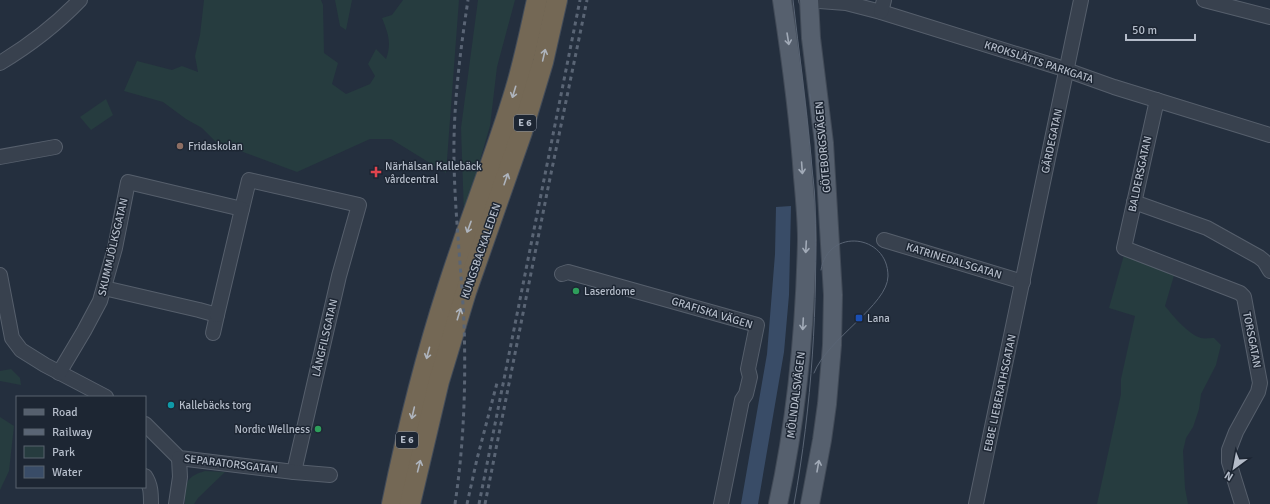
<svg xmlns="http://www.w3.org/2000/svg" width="1270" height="504" viewBox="0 0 1270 504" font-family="Signika,sans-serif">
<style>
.green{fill:#263c3f}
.water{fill:#394c67}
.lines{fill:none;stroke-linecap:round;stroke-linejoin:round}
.minor-casing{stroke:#565f6c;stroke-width:16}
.major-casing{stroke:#414a57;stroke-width:20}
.highway-casing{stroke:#434c59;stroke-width:22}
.minor{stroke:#38414e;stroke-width:14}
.major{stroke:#56606e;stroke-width:18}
.highway{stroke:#746855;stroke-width:20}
.tram{stroke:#5a6575;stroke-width:1}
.rail{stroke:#5a6575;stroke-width:3;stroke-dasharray:4 4;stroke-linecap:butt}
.oneway{stroke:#a1aab7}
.oneway2{stroke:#aeb4bd}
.education-dot{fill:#8d6e63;stroke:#1d2633;stroke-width:1.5}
.health-dot{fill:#e0444e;stroke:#1d2633;stroke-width:1.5}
.leisure-dot{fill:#2e9e5b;stroke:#1d2633;stroke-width:1.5}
.transit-dot{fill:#1a4fb4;stroke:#1d2633;stroke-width:1.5}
.culture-dot{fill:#0f9aa8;stroke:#1d2633;stroke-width:1.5}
.labels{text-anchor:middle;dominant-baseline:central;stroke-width:3;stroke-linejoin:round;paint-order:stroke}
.shield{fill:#1d2633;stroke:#878f9c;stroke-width:1}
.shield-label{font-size:10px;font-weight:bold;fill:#b4bcc9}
.street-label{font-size:11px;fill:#b4bcc9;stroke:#1d2633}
.poi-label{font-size:11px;fill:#b4bcc9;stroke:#1d2633;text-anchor:start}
</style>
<rect width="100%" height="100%" fill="#242f3e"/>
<g class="green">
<path d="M 204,0 L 321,0 L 323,5 L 324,53 L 338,63 L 332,84 L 346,94 L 370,84 L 375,76 L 368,64 L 376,49 L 386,59 C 392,43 388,33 382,18 L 392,15 L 403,0 L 459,0 L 446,173 L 391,139 L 370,139 L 297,172 L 216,142 L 202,128 L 186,119 L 163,102 L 124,91 L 137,61 L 172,70 L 182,66 L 198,72 L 195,56 L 200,35 Z"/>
<polygon points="335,0 352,0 346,30 340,26"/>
<polygon points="478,0 515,0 497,67 490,126 464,215 461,128"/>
<polygon points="106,99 113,115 91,130 80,117"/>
<path d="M 1124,255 L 1175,272 L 1165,306 C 1173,316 1188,334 1201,338 C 1205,339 1210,338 1214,338 L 1221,345 L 1216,365 L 1201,394 L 1199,409 L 1193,427 L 1186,438 L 1183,451 L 1185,488 L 1188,504 L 1097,504 L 1121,394 L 1121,379 L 1135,316 L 1109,308 Z"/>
<polygon points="11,369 20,378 21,385 0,381 0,371"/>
<polygon points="0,417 14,426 9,471 0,490"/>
<path d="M 205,471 L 225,472 L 198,498 L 194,504 L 185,504 C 185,485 184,477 205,471 Z"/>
</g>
<polygon class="water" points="791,206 789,295 784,352 758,504 741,504 767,354 775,254 776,207"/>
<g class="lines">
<g class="minor-casing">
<g id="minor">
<polyline points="806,0 846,3 881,12 1058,67 1114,87 1270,135"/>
<polyline points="1204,0 1270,17"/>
<polyline points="881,12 884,0"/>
<path d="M 0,63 C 30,45 56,25 80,0"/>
<polyline points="1157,100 1124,248 1240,293 1244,297 1260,383 1258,392 1236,432 1229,450 1229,462 1242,504"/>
<polyline points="0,157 55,147"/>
<polyline points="1134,202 1207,228 1259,257 1264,261 1270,271"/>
<polyline points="242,209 249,180 359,205 339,276 294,472"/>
<polyline points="884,240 1023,282"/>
<polyline points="562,274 568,272 757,325 748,369 750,377 746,394 742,400 721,504"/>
<polyline points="0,275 12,338 21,350 45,365 106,397"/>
<polyline points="104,288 199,310 217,315 213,333"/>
<polyline points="59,373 84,331 100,301 115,248 128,182 242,209 217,315"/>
<polyline points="145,424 179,458 294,472 330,475"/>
<path d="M 145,476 C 151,485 151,494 151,504"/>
<polyline points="176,504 180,477 179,458"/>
<polyline points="976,504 1081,0"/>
</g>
</g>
<g class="major-casing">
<g id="major">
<polyline points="809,0 811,38 824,143 833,295 832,345 827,404 822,440 810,504"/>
<path d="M 778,504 C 797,417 805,329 807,240 C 807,219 805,198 803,177 C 799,117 791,59 782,0"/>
</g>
</g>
<g class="highway-casing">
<g id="highway">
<path d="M 392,504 C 407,431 425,358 448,287 C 469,221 495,157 515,91 C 524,61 530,31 537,0"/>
<polyline points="410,504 439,381 466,292 522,132 543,62 557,0"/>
</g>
</g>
<use href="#minor" class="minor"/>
<use href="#major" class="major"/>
<use href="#highway" class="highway"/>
<g class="tram">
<path d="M 793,0 C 799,52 806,104 811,157 C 812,173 815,189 815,205 C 818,305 812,405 794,504"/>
<polyline points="810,94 818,163"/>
<path d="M 814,373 C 827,339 888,305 888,276 C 888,234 828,227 821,270"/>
</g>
<g class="rail">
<path d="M 455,504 C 464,444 466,383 464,323 C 461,261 453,200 454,139 C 455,92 461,46 468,0"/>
<polyline points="467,504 477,459 497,383"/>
<polyline points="479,504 580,0"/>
<polyline points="485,504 548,188 587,0"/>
</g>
</g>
<defs><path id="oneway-shaft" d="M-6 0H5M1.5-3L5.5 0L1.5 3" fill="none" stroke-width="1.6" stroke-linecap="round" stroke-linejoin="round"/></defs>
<g class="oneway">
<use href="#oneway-shaft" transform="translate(788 39) rotate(81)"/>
<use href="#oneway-shaft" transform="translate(802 168) rotate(86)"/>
<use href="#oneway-shaft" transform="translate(806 247) rotate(93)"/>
<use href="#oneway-shaft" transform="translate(803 324) rotate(93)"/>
<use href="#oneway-shaft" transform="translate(818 466) rotate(-80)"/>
</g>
<g class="oneway2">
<use href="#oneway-shaft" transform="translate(544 55) rotate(-77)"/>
<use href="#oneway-shaft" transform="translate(514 92) rotate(107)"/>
<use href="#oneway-shaft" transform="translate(506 179) rotate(-71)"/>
<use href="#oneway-shaft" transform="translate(469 227) rotate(110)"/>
<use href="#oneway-shaft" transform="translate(459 314) rotate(-73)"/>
<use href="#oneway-shaft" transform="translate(428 353) rotate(105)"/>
<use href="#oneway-shaft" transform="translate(413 413) rotate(103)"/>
<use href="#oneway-shaft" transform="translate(419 466) rotate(-76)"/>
</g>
<circle class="education-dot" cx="180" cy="146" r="4"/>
<path class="health-dot" d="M374 166h4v4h4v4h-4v4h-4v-4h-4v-4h4z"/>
<g class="leisure-dot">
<circle cx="576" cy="291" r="4"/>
<circle cx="318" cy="429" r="4"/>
</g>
<rect class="transit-dot" x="855" y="314" width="8" height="8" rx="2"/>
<circle class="culture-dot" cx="171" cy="405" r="4"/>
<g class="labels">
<g class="shield">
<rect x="514" y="115" width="22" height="16" rx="3"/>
<rect x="396" y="432" width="22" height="16" rx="3"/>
</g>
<g class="shield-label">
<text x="525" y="123">E 6</text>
<text x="407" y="440">E 6</text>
</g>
<g class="street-label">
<text transform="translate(1039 62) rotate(18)">KROKSLÄTTS PARKGATA</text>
<text transform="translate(1052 141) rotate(-78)">GÄRDEGATAN</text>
<text transform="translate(823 147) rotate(-95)">GÖTEBORGSVÄGEN</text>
<text transform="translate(1140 174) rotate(-78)">BALDERSGATAN</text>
<text transform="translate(113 247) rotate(-77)">SKUMMJÖLKSGATAN</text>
<text transform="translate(481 251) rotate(-71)">KUNGSBACKALEDEN</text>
<text transform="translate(954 261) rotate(17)">KATRINEDALSGATAN</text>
<text transform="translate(712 313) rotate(17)">GRAFISKA VÄGEN</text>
<text transform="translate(325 338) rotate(-77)">LÅNGFILSGATAN</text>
<text transform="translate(1252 340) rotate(79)">TORSGATAN</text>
<text transform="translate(1000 393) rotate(-78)">EBBE LIEBERATHSGATAN</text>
<text transform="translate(796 395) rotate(-83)">MÖLNDALSVÄGEN</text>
<text transform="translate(231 464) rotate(7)">SEPARATORSGATAN</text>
</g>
<g class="poi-label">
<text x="188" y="146">Fridaskolan</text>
<text x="385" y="166">Närhälsan Kallebäck<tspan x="385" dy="13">vårdcentral</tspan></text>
<text x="584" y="291">Laserdome</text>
<text x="867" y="318">Lana</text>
<text x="179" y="405">Kallebäcks torg</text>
<text x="310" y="429" text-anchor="end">Nordic Wellness</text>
</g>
</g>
<rect x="16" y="396" width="130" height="92" fill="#1d2633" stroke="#59626f"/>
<rect x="24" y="409" width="20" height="6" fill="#56606e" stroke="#59626f"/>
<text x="52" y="416" font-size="12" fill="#b4bcc9">Road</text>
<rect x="24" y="429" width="20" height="6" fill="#5a6575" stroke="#59626f"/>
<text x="52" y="436" font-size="12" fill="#b4bcc9">Railway</text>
<rect x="24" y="446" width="20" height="12" fill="#263c3f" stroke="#59626f"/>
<text x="52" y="456" font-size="12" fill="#b4bcc9">Park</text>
<rect x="24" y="466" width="20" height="12" fill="#394c67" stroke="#59626f"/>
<text x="52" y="476" font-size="12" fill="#b4bcc9">Water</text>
<g transform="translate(1234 468) rotate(212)" stroke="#1d2633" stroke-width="3" paint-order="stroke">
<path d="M0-3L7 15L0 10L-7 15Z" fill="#b4bcc9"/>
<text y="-6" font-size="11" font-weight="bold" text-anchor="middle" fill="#b4bcc9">N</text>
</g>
<path d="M1126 34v6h69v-6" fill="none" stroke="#b4bcc9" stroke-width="2"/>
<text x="1132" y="34" font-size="12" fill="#b4bcc9" stroke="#1d2633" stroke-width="3" paint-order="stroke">50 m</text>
</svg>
